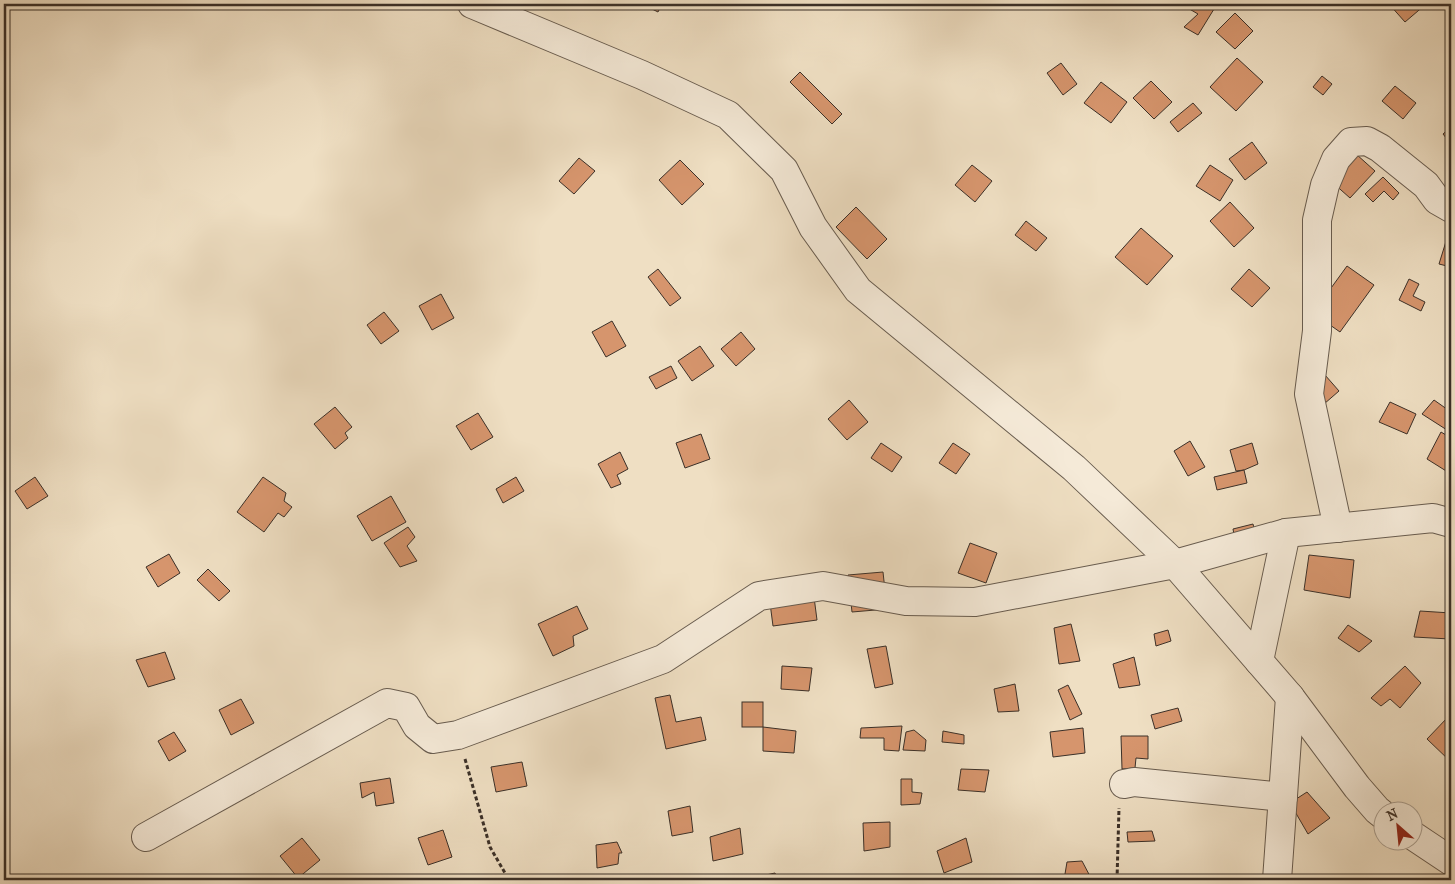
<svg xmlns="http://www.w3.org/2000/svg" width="1455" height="884" viewBox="0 0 1455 884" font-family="'IM FELL French Canon',serif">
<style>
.building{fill:#d6956d;stroke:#3b3028}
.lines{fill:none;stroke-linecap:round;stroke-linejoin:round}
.minor-casing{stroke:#685c4f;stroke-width:30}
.path{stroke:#3b3028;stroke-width:3;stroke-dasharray:4 2.5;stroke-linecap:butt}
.minor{stroke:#f5ead8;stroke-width:28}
</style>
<rect width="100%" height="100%" fill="#efdfc3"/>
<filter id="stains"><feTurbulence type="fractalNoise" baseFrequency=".004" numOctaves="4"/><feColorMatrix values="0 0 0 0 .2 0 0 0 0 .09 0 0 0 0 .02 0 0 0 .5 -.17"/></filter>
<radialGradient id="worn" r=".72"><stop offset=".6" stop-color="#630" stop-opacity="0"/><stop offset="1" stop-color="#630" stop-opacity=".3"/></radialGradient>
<g class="building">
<polygon points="642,4 662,4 658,12"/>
<polygon points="1188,4 1206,4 1214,9 1198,35 1184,27 1198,14 1186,7"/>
<polygon points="1389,4 1425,4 1425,5 1405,22"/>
<polygon points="1235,13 1253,31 1235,49 1216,32"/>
<polygon points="1237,58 1263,82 1236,111 1210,87"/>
<polygon points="1061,63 1077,84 1063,95 1047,73"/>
<polygon points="800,72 842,114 832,124 790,82"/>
<polygon points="1322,76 1332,84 1323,95 1313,87"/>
<polygon points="1151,81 1172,102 1154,119 1133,98"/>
<polygon points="1101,82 1127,102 1111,123 1084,103"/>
<polygon points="1395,86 1416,103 1403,119 1382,101"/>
<polygon points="1193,103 1202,113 1178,132 1170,122"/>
<polygon points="1451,127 1451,144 1443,134"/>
<polygon points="1252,142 1267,163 1245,180 1229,159"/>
<polygon points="1356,154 1375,171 1350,198 1332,182"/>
<polygon points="579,158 595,171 574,194 559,181"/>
<polygon points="680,160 704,184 682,205 659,180"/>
<polygon points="972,165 992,181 975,202 955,185"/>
<polygon points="1210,165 1233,180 1220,201 1196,186"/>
<polygon points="1383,177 1399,193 1393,200 1384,191 1373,202 1365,194"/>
<polygon points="1230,202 1254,228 1234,247 1210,221"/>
<polygon points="856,207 887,239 867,259 836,227"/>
<polygon points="1026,221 1047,238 1036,251 1015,235"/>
<polygon points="1141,228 1173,256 1147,285 1115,257"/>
<polygon points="1448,235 1451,236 1451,267 1439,264"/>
<polygon points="1347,266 1374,285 1340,332 1313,313"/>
<polygon points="658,269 681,298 670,306 648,277"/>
<polygon points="1249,269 1270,288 1252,307 1231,289"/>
<polygon points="1409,279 1419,284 1413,296 1425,302 1421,311 1399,300"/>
<polygon points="441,294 454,318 432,330 419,306"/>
<polygon points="384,312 399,331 381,344 367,325"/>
<polygon points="612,321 626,346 606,357 592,332"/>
<polygon points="741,332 755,349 736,366 721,349"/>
<polygon points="700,346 714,366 692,381 678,361"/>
<polygon points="671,366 677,378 656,389 649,377"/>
<polygon points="1325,375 1339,391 1324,404 1309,388"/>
<polygon points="849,400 868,422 847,440 828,419"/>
<polygon points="1434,400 1451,412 1451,424 1447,430 1422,414"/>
<polygon points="1390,402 1416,414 1407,434 1379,422"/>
<polygon points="335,407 352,427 345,433 348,438 335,449 314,424"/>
<polygon points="478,413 493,437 471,450 456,426"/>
<polygon points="1441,432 1451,438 1451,474 1427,459"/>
<polygon points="701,434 710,459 685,468 676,443"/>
<polygon points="1190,441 1205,467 1188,476 1174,451"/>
<polygon points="881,443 902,457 892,472 871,458"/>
<polygon points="953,443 970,454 956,474 939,463"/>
<polygon points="1252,443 1258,464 1244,470 1236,471 1230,450"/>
<polygon points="620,452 628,469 617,475 621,484 611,488 598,464"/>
<polygon points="1244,470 1247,483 1217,490 1214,477"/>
<polygon points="35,477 48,496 27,509 15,491"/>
<polygon points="263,477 286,493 284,501 292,507 284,517 278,513 264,532 237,512"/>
<polygon points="516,477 524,491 503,503 496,489"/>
<polygon points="391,496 406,522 372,541 357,516"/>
<polygon points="1253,524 1256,536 1235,540 1233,529"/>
<polygon points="408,527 415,537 407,546 417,561 400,567 384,543"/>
<polygon points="970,543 997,553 986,583 958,573"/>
<polygon points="169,554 180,573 158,587 146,567"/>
<polygon points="1309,555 1354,560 1350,598 1304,590"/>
<polygon points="208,569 230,591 219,601 197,580"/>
<polygon points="883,572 887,609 852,612 848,575"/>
<polygon points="814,597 817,620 773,626 770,603"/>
<polygon points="577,606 588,629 573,636 574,646 553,656 538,624"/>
<polygon points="1420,611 1451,613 1450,639 1414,637"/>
<polygon points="1071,624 1080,661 1059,664 1054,628"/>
<polygon points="1348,625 1372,641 1359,652 1338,638"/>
<polygon points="1168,630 1171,641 1156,646 1154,634"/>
<polygon points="886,646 893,684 875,688 867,649"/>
<polygon points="165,652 175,679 148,687 136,660"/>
<polygon points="1134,657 1140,685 1119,688 1113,664"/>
<polygon points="782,666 812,668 809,691 781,689"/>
<polygon points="1405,666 1421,683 1400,708 1390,699 1381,706 1371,698"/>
<polygon points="1015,684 1019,711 998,712 994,689"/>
<polygon points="1068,685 1082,714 1070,720 1058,690"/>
<polygon points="670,695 676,722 701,717 706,740 666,749 655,698"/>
<polygon points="241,699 254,723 231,735 219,710"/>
<rect x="742" y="702" width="21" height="25"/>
<polygon points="1178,708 1182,721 1155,729 1151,715"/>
<polygon points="1448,717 1451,720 1451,762 1427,739"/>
<polygon points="902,726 899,751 884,750 884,738 860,738 861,728"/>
<polygon points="763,727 796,731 794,753 763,751"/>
<polygon points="1083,728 1085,753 1053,757 1050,732"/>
<polygon points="914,730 926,740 925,751 903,750 906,732"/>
<polygon points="943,731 964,735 964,744 942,742"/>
<polygon points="174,732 186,751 169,761 158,741"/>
<polygon points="1121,736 1148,736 1148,759 1136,758 1135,768 1122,769"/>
<polygon points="522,762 527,786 496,792 491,767"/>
<polygon points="961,769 989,770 985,792 958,790"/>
<polygon points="390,778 394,803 376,806 374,792 362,798 360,783"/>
<polygon points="901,779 912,779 912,792 922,793 920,804 901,805"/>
<polygon points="1307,792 1330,818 1308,834 1290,803"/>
<polygon points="690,806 693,832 672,836 668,811"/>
<polygon points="890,822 890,847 864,851 863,823"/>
<polygon points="740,828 743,854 713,861 710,837"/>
<polygon points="443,830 452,857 428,865 418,838"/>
<polygon points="1152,831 1155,841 1128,842 1127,832"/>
<polygon points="302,838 320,860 298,878 280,856"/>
<polygon points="966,838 972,862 944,873 937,851"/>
<polygon points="617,842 622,853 619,853 618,864 597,868 596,845"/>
<polygon points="1082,861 1092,880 1064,880 1067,862"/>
<polygon points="775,873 778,880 767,880 766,875"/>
</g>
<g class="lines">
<g class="minor-casing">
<g id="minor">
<polyline points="472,4 642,75 728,115 784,170 813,227 858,290 1074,468 1175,564 1290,697 1357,787 1377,810 1382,814"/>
<polyline points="1338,528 1309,394 1317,331 1317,220 1325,185 1336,159 1351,142 1367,141 1380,148 1426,185 1437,200 1451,208"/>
<polyline points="1259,661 1286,533"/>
<polyline points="1124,784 1134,782 1283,797"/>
<polyline points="1412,835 1451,861"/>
<polyline points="146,837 387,703 406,707 417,726 433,739 458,735 663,659 759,596 823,586 906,601 975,602 1175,564 1286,533 1433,518 1451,523"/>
<polyline points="1277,880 1290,697"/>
</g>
</g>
<g class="path">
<polyline points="465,759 490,847 509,880"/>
<polyline points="1117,880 1119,808"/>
</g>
<use href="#minor" class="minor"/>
</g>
<rect width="1455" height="884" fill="none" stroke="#efdfc3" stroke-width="20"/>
<rect x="5" y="5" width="1445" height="874" fill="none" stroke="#3b3028" stroke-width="2.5"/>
<rect x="10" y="10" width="1435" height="864" fill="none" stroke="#3b3028"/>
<g transform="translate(1398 826) rotate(333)"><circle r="24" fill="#f5ead8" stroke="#aba092"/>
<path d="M0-4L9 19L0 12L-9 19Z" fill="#8f2418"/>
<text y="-8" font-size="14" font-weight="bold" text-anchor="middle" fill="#3b3028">N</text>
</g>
<rect width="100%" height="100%" filter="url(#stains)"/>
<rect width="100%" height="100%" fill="url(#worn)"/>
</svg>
